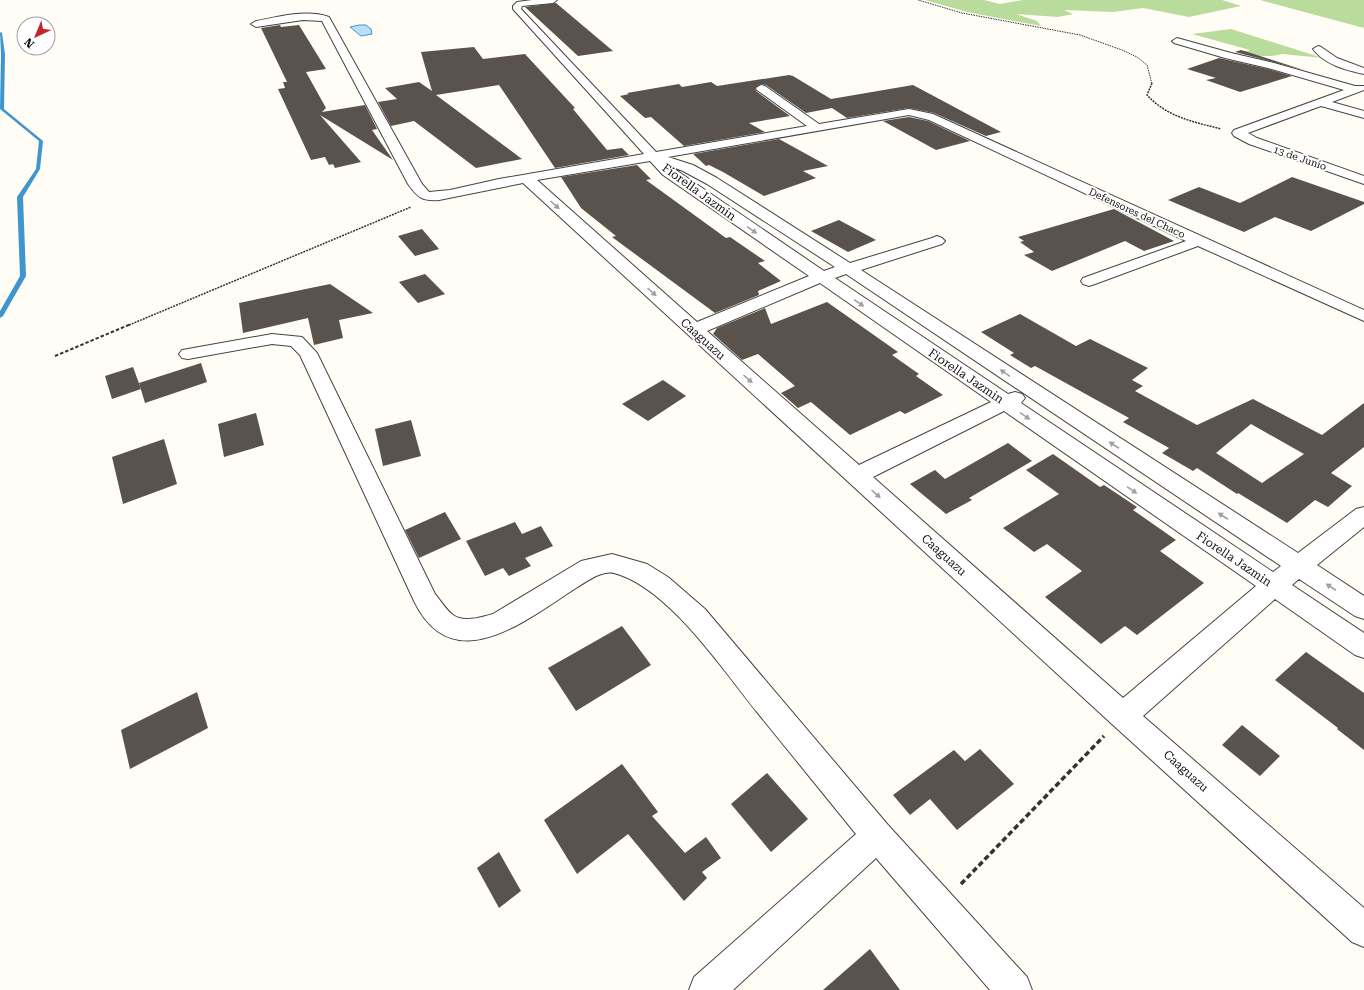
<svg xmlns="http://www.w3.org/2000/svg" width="1364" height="990" viewBox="0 0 1364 990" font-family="'Roboto Serif',serif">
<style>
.forest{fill:#b9dc9c}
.water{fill:#b9e0f7;stroke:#3f96cf}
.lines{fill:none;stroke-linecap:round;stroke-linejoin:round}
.stream{fill:#3f96cf;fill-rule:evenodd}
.building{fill:#5a524d;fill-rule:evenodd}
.minor-casing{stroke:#444;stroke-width:2}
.path-far3{stroke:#333;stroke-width:1;stroke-dasharray:1.5 1;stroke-linecap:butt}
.path-far2{stroke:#333;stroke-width:1.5;stroke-dasharray:2 1;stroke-linecap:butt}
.path-far1{stroke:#333;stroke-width:2;stroke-dasharray:3.5 2;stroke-linecap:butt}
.path{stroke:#333;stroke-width:3.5;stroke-dasharray:5.5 3;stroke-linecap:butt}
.minor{fill:#fff;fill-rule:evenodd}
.oneway{fill:#a0a0a0}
.labels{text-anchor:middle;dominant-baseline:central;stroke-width:4;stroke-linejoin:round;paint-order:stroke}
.far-street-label{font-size:10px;fill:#111;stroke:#fff}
.street-label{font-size:12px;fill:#111;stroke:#fff}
</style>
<rect width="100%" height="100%" fill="#fffdf5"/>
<g class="forest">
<polygon points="925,0 984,0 1000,4 1023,0 1222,0 1241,6 1189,17 1143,8 1113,12 1064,10 1073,14 1058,17 1016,14 1037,21 1041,26 967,12"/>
<polygon points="1260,0 1364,0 1364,28"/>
<polygon points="1231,29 1323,58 1282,54 1272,56 1259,56 1243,52 1250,50 1192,34"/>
</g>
<polygon class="water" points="359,25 366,25 371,29 372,34 361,36 350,27"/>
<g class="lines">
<polygon class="stream" points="0,32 2,33 5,54 4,109 43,141 40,169 23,197 26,276 3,316 0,318 0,311 20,276 17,197 36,169 39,141 0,109 1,54"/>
</g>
<g class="building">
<polygon points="556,3 613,51 578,56 525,7"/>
<polygon points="280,25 281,27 299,25 326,69 306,72 326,108 322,112 365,105 377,129 372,130 393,160 320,115 361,162 335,168 333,164 329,165 325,157 311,160 278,89 285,88 283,82 287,82 261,28"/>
<polygon points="474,47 483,59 525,54 575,108 573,109 607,150 622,148 629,155 555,168 499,85 436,95 522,159 476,168 414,121 391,126 378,102 397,99 385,88 419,82 432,91 421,52"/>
<polygon points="1241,50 1304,70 1235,52"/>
<polygon points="1219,58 1268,69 1292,76 1240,92 1206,80 1216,78 1187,69"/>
<polygon points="789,75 793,76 831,99 913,85 1001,132 986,136 934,113 909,108 847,118 832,108 806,113 766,85 761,84 755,88 756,91 790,116 749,123 765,132 684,146 651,117 645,118 620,96 629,94 627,93 679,84 682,87 711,82 717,86"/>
<polygon points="909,117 928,121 970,141 936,150 883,121"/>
<polygon points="779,139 828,166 803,171 816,178 764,196 723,172 709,165 706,166 693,154"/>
<polygon points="637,165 651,179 646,180 726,238 730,237 765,261 758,263 781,281 758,291 759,295 715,313 612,237 616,236 581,208 561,177"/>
<polygon points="1292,177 1364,202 1364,204 1311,231 1275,217 1244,232 1168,200 1199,187 1240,203"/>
<polygon points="1114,209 1174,241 1144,251 1125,241 1052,271 1024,255 1034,252 1020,242 1024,241 1018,237"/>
<polygon points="839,220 876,240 848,252 811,231"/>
<polygon points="422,229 439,249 415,256 398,236"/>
<polygon points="425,274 445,294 418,303 399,282"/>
<polygon points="330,284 373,313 339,320 343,338 314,345 308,318 243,333 239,303"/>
<polygon points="827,302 898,352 892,355 919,374 916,376 943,395 905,414 900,411 850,435 811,402 798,408 781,393 795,386 758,354 742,360 713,334 717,328 765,308 771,324"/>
<path d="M 1020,314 L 1076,346 L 1090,339 L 1148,368 L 1132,380 L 1143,386 L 1135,391 L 1197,425 L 1253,399 L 1322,435 L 1364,403 L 1364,447 L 1331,473 L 1352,486 L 1328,507 L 1315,500 L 1287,523 L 1238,493 L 1237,494 L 1197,468 L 1193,471 L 1162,453 L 1169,448 L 1123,422 L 1129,418 L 1035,366 L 1031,368 L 1010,355 L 1014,353 L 981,332 ZM 1251,424 L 1304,454 L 1262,483 L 1216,453 Z"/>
<polygon points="201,363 207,382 145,403 139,383"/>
<polygon points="133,367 141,389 112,399 105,376"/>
<polygon points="663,380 686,396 648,421 622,404"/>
<polygon points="256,413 264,445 224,457 218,424"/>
<polygon points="411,420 421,456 383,466 375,429"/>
<polygon points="164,439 177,484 123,504 112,457"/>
<polygon points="1008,443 1032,461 969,498 972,500 946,514 910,484 935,470 945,479"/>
<polygon points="1053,454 1100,487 1104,485 1137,507 1133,510 1176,540 1160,551 1204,583 1137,635 1125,626 1101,644 1045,597 1082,571 1047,544 1034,552 1003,528 1059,494 1026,470"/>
<polygon points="445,512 461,539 419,558 405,530"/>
<polygon points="515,522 522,534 541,526 553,546 525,558 531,566 509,576 503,568 485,576 466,541"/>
<polygon points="622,626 651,665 576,711 548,668"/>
<polygon points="1306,652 1364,693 1364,750 1337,729 1338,728 1275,680"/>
<polygon points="197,692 208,728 130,769 121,730"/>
<polygon points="1242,725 1280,756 1260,776 1222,745"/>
<polygon points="980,749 1014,784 957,830 930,799 910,815 893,795 954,750 965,761"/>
<polygon points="622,764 658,812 652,816 685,853 706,837 721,858 702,872 707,878 684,901 628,834 577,874 544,820"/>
<polygon points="767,773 808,819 771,852 731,804"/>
<polygon points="499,852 521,891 499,908 477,868"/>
<polygon points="870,949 900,990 823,990"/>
</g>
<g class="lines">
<g class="minor-casing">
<g id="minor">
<path d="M 532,0 L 557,0 L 553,3 L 522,6 L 521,9 L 656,152 L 807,126 L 757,90 L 756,88 L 761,85 L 765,86 L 819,124 L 909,109 L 933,114 L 1364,310 L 1364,321 L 1198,246 L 1095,284 L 1089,286 L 1083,284 L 1081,281 L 1083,278 L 1186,241 L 929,120 L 909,115 L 668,157 L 693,165 L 717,178 L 850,263 L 932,238 L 937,236 L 942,238 L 945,241 L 942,244 L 861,270 L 1298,553 L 1356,509 L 1364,507 L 1364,527 L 1317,565 L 1364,596 L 1364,619 L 1355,616 L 1299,579 L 1292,585 L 1364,633 L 1364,658 L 1355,655 L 1275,599 L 1143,716 L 1364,908 L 1364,947 L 1352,942 L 1113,725 L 523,183 L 439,200 C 422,201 418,198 408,184 L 322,21 L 303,20 L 256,27 L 251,24 L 256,21 C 279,17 306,9 329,17 L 422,184 L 429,192 L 450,190 L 499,179 L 644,154 L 513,9 L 513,6 L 517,2 ZM 650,161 L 663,175 L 809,276 L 697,322 L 537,180 ZM 670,166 L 683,171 L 707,184 L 835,267 L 824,271 ZM 846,274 L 1281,566 L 1273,572 L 1021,403 L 1025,398 L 1022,394 L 1015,392 L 1008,394 L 835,278 ZM 820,283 L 991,402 L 859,465 L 707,331 ZM 1004,411 L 1256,586 L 1123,698 L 873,477 Z"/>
<polygon points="1177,38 1231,53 1274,63 1355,86 1364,86 1364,90 1332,102 1364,111 1364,118 1321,106 1248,133 1257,138 1364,176 1364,184 1249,144 1234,136 1232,133 1234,130 1344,90 1268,68 1225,58 1174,43 1172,41"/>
<path d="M 1318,46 L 1321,47 L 1337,58 L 1364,68 L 1364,74 C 1346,70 1325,65 1313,49 Z"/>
<path d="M 272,334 L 302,337 L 317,353 L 435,594 C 441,601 446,610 453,615 C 463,623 482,617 493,614 L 581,561 L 612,554 L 647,564 L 668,577 L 705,609 L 888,825 L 1027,977 L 1032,990 L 990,990 L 876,858 L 733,990 L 689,990 L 694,977 L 856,834 C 823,793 790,753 757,712 C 723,670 668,587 614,573 C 601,570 586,582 576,588 C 526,620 453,681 414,601 L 300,355 L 291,346 L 272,344 L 188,359 L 182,358 L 179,354 L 182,350 L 188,349 Z"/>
</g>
</g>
<polyline class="path-far3" points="918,0 962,13 1080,35 1122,50 1137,57 1147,65 1152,84"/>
<g class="path-far2">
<path d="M 1152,83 L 1147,95 C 1167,117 1194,122 1221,129"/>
<polyline points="129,325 411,207"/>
</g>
<polyline class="path-far1" points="55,356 131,324"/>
<polyline class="path" points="961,884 1104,736"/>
<use href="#minor" class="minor"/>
</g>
<defs><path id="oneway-solid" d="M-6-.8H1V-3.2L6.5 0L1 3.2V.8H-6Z"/></defs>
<g class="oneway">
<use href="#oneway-solid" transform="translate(555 205) rotate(42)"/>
<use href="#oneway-solid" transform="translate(752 230) rotate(34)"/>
<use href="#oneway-solid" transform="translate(652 292) rotate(42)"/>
<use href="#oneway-solid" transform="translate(859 303) rotate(34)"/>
<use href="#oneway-solid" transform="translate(1005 373) rotate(-146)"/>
<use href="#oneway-solid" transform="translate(748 379) rotate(42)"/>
<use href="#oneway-solid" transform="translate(1025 416) rotate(34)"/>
<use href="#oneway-solid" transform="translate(1114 445) rotate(-147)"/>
<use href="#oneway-solid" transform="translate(1132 490) rotate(34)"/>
<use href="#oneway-solid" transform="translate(876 494) rotate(42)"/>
<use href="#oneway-solid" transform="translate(1223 516) rotate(-147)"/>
<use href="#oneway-solid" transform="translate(1331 587) rotate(-147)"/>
</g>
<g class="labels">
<g class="far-street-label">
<text transform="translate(1300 158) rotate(19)">13 de Junio</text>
<text transform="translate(1137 213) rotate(25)">Defensores del Chaco</text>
</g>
<g class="street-label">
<text transform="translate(699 192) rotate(36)">Fiorella Jazmin</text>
<text transform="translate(703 339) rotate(42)">Caaguazu</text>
<text transform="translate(966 376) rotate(34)">Fiorella Jazmin</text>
<text transform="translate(944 555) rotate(42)">Caaguazu</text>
<text transform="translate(1234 559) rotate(34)">Fiorella Jazmin</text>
<text transform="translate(1186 771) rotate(42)">Caaguazu</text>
</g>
</g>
<g transform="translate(36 36) rotate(224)"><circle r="19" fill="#ffffff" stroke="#a0a0a0"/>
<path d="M0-3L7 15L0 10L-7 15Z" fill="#c4262e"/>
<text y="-6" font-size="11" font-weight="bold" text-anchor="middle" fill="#111111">N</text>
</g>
</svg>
